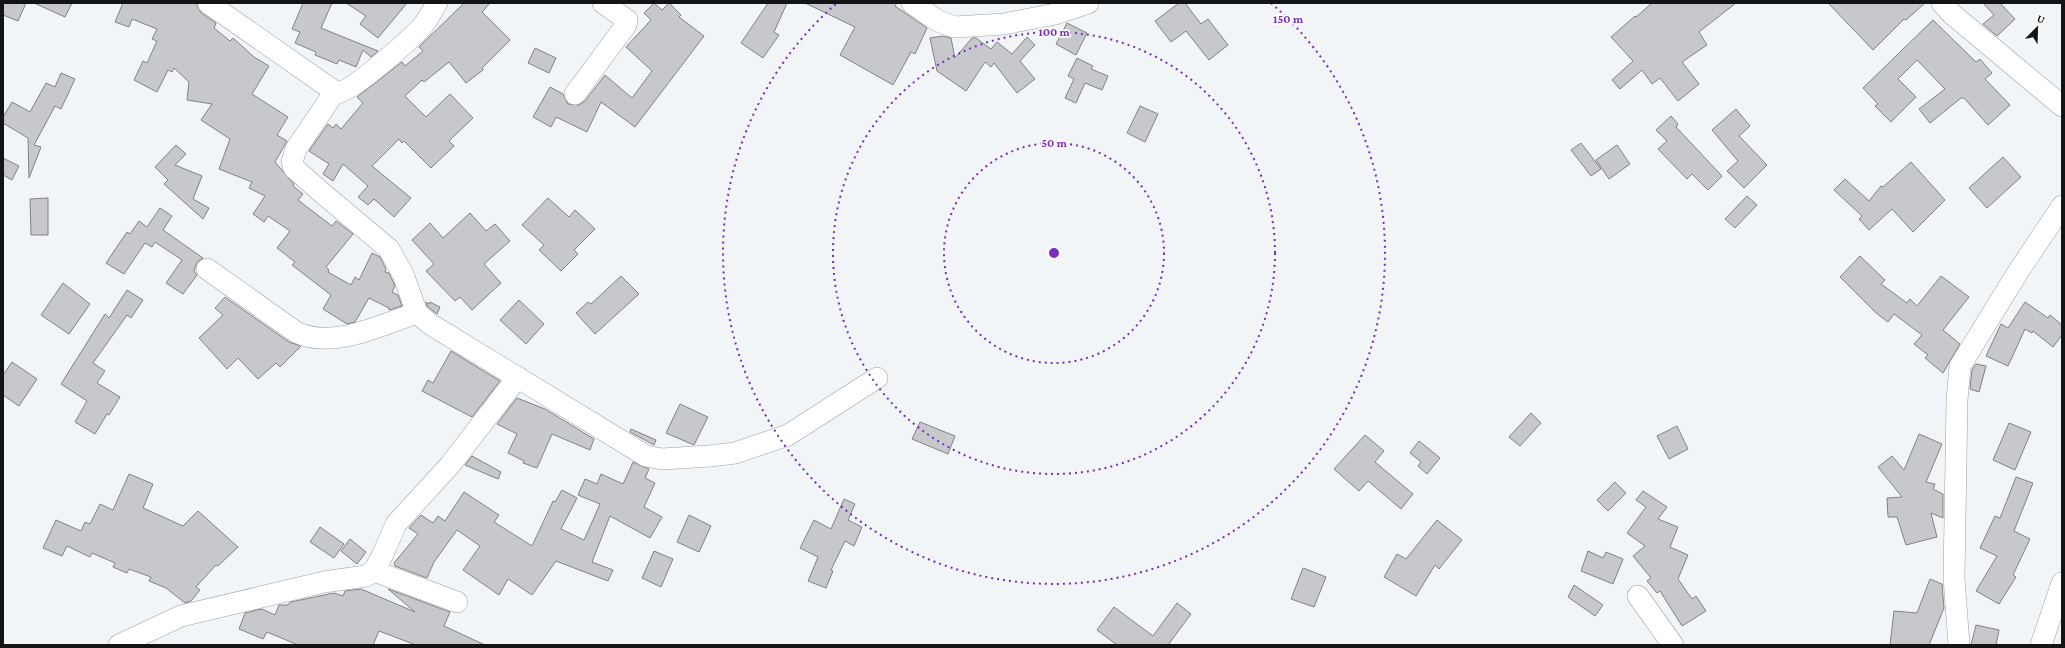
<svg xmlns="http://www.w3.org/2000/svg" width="2065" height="648" viewBox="0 0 2065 648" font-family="'Crimson Pro',serif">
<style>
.building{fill:#c7c8cc;stroke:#828286}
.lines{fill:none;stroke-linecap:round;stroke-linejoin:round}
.minor-casing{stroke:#9da0a3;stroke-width:22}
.minor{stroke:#fff;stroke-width:21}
.ring{fill:none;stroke:#7b2cbf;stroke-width:2;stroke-dasharray:2 4}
.centre{fill:#7b2cbf;stroke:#fff;stroke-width:2}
.ring-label{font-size:12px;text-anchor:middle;font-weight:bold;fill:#7b2cbf;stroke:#fff;stroke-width:3.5;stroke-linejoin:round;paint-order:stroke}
</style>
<rect width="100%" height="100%" fill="#f1f5f8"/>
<g class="building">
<polygon points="3,3 26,3 18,21 3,15"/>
<polygon points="34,3 72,3 65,17"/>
<polygon points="123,3 196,3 201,13 216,23 214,28 230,41 233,38 254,57 269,66 252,94 288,117 277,135 287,141 275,162 294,184 293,186 303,194 298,200 332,226 336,221 353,234 326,267 329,270 328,272 351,285 355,277 359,280 372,253 380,257 386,269 385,272 389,273 395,286 392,292 398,295 402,306 389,310 389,308 369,298 355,322 347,324 323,309 331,295 292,265 295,262 277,248 290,231 268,216 264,222 253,214 265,196 249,188 252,182 219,169 230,139 201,120 212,104 187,100 189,82 174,68 172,72 168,70 157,92 134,80 143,61 147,63 157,41 152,39 157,29 132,19 129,27 115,22"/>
<polygon points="303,3 332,3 321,28 378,51 371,57 363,50 356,67 339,60 337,64 315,55 316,52 295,43 300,32 292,29"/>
<polygon points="346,3 407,3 378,38 360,24 366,16"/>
<polygon points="464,3 490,3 482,12 510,40 482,68 483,70 466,83 449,62 424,82 422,80 405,96 426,117 450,94 473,118 449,141 454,146 431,168 404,141 402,143 399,139 372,166 411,198 394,217 374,199 368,205 358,197 368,186 343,164 333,181 323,174 329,164 309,151 328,124 333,128 336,124 341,129 363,103 357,97 402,62 405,66 423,51 419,47"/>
<polygon points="654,3 662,10 669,3 681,15 679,17 704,36 635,127 601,102 587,132 556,117 551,127 533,117 550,87 563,94 568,104 579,105 585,101 605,75 632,98 652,71 626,47 651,20 644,13"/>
<polygon points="768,3 787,3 774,32 779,35 763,58 741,43"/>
<polygon points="805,3 897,3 895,6 927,28 915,54 911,52 893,85 840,55 855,27"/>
<polygon points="1179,3 1185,3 1201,24 1208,19 1228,45 1209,60 1186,31 1171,42 1155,21"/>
<polygon points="1652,3 1736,3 1699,32 1707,45 1682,62 1699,84 1678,101 1660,78 1652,84 1642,70 1620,89 1612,80 1633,61 1611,37 1635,16 1636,17"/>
<polygon points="1828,3 1925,3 1906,20 1904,19 1873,50"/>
<polygon points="1983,3 2000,3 2015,19 1997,36 1983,24 1994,15"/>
<polygon points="1933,20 1976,62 1980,59 1992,73 1985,79 2010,105 1988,125 1964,98 1961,98 1930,123 1919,109 1945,89 1917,60 1898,79 1916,97 1891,122 1875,106 1878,104 1863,88"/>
<polygon points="1067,23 1087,33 1076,55 1056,44"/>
<polygon points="943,36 951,38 955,58 972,38 976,38 991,49 997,42 1012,54 1027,37 1035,45 1020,61 1035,79 1017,93 994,63 991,67 985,62 966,91 937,71 930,38"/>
<polygon points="535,48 556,58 549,73 528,63"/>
<polygon points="1077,58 1093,66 1091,69 1108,76 1102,90 1085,83 1076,103 1065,98 1074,79 1068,76"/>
<polygon points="61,73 75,79 61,109 55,106 34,145 41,147 29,178 28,138 3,123 3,117 12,102 30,112 46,83 55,87"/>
<polygon points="1140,106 1158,114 1145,142 1127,133"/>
<polygon points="1736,109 1750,126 1739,136 1767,165 1744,188 1727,171 1738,161 1712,130"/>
<polygon points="1671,116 1678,124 1676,127 1722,176 1708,190 1692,174 1687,179 1658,149 1667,141 1656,130"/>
<polygon points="1581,143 1601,169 1591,176 1571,150"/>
<polygon points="176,145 186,154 175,165 202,176 193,199 209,208 203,219 164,184 168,180 155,167"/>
<polygon points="1617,145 1630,164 1609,179 1596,160"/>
<polygon points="2003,157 2021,177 1987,208 1969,188"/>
<polygon points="3,158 19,166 12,180 3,175"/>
<polygon points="1911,162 1945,200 1913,232 1892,209 1869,230 1859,219 1862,216 1834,190 1845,179 1869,201 1881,186 1883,187"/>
<polygon points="1747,196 1757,205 1735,228 1725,219"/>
<polygon points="48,198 48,235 31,235 30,199"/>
<polygon points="548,198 569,217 575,210 595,229 574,250 578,254 561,271 539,250 544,245 522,225"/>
<polygon points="160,208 172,216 163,230 203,258 197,262 194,271 197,275 183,294 166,283 182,260 155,242 152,247 145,243 124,274 106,263 127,232 130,234 139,221 147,227"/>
<polygon points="470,213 486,231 495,224 510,241 484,264 501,283 472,310 460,297 455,301 426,271 434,264 412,240 430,223 443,238"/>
<polygon points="1860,256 1885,280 1881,284 1907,303 1910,299 1917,306 1941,276 1969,297 1943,330 1960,344 1943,373 1925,358 1928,355 1914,344 1922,335 1894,314 1888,322 1876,313 1840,277"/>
<polygon points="621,276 639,294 595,334 576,313 588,302 591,304"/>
<polygon points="63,283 90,304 69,334 41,315"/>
<polygon points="127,290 143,300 131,318 127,315 93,363 105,371 97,383 120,397 109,415 107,414 95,434 75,422 87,401 61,384 105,314 109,318"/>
<polygon points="225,297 289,342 301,346 280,367 276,363 258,379 238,358 227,369 199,338 223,315 215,308"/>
<polygon points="519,300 544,324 526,344 500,320"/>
<polygon points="426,302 429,304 430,302 440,307 437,314 427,306"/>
<polygon points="2025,302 2048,318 2050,315 2062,325 2062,335 2053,347 2033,331 2032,333 2025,329 2008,366 1986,356 2001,324 2008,328"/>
<polygon points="451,351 500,381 472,417 422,391 428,380 433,383"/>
<polygon points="12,362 37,379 19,406 3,395 3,375"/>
<polygon points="1976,364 1986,366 1979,392 1970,389 1972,370"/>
<polygon points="517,398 545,409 594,439 590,450 552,434 537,468 523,463 524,461 508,453 517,434 497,424"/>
<polygon points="680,404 708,417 694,445 666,433"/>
<polygon points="1531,413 1541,423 1520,446 1509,437"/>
<polygon points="920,422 955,436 948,454 912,439"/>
<polygon points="2009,423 2031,432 2015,470 1993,460"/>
<polygon points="1677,426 1688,449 1669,459 1657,436"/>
<polygon points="631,429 656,440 654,445 630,432"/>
<polygon points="1919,434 1942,444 1926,482 1935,484 1933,489 1943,494 1943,518 1931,513 1937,537 1906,545 1897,517 1888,517 1887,498 1902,497 1878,467 1892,456 1904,470"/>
<polygon points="1365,435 1384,451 1375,462 1413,494 1401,509 1368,481 1359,491 1334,469"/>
<polygon points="1419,441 1440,458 1427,474 1418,466 1421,462 1410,453"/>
<polygon points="472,456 501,472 498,479 465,465"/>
<polygon points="633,462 649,469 645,478 655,483 644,507 662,517 650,538 610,516 592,562 613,570 608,581 556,561 532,595 508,579 499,595 463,570 480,546 457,530 434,562 427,578 395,566 394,563 418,534 409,528 421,515 433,523 438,516 445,521 464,492 499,515 494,522 532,546 553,501 555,502 562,490 577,498 561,529 584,540 600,504 578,495 585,479 597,484 601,474 623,484"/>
<polygon points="129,474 153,484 143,508 183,526 198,511 238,547 218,566 216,565 196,587 200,590 191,601 185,603 166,588 149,581 151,577 129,569 127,573 113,567 115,563 92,553 90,557 67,546 62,556 43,548 56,520 81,531 85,522 90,524 100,504 113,510"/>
<polygon points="2016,477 2033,483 2014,531 2030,539 2013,575 2016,577 1999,604 1976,591 1997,556 1980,548 1995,516 2000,518"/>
<polygon points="1615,482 1626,493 1608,511 1597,500"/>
<polygon points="1643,491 1667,507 1658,519 1678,527 1670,547 1688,555 1678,579 1692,599 1696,596 1706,611 1682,626 1660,591 1657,593 1647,581 1651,578 1633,556 1645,546 1627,533 1646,507 1636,500"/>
<polygon points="844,499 855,504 848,520 862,527 854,546 845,541 831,570 833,571 826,588 808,581 818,557 800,548 814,520 831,529"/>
<polygon points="689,515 711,526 699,552 677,542"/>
<polygon points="1437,520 1462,540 1439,569 1435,565 1416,596 1384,577 1397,554 1406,559"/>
<polygon points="320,527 344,544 334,558 310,542"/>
<polygon points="350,539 366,552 357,564 341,551"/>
<polygon points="654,551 673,559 661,587 642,578"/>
<polygon points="1588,551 1603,558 1606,552 1623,559 1613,584 1581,571"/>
<polygon points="1303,568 1326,577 1314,607 1291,599"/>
<polygon points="1930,579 1942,584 1944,608 1929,645 1890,645 1894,611 1917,613"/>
<polygon points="1574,585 1603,605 1595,616 1568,597"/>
<polygon points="361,589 415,612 388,589 450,612 444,626 485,645 416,645 379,631 373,645 298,645 267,632 263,639 239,629 245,613 262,609 275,615 279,605 287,605 291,602 334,593 343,596 345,591"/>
<polygon points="1177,603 1191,614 1168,645 1117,645 1097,630 1114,607 1153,636"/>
<polygon points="1976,625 1999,630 1996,645 1971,645"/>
</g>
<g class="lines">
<g class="minor-casing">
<g id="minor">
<path d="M 208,3 L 337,93 C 353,91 407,42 420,29 C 427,22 432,11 437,3"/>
<polyline points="912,3 938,21 955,27 1004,24 1055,14 1088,3"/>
<polyline points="1942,3 1952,14 2062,106"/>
<polyline points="334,93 296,149 292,162 294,168 321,192 389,249 403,274 417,313 430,324 646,456 662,459 710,456 735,453 788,435 877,378"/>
<polyline points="575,94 626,25 627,20 603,3"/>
<path d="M 207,269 L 296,332 C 333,350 380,325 417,313"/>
<polyline points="374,571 457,602"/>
<polyline points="1638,596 1673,645"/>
<polyline points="119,645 181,616 324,582 366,576 374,571 383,554 396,524 450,465 518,377"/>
<polyline points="1959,645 1954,578 1957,400 1960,366 2018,272 2062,206"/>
<polyline points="2041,645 2062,583"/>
</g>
</g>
<use href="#minor" class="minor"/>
</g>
<g class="ring">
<circle cx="1054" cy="253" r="110"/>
<circle cx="1054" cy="253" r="221"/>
<path d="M1271 3A331 331 0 1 1 837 3"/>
</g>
<circle cx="1054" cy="253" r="6" class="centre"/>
<g class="ring-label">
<text x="1288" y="23">150 m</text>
<text x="1054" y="36">100 m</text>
<text x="1054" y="147">50 m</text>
</g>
<rect width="2065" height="648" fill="none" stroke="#131415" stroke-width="8"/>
<g transform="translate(2037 28) rotate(23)" stroke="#ffffff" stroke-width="3" paint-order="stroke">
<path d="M0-3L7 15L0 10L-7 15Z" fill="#131415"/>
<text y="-6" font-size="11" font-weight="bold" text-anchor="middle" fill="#131415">U</text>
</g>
</svg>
